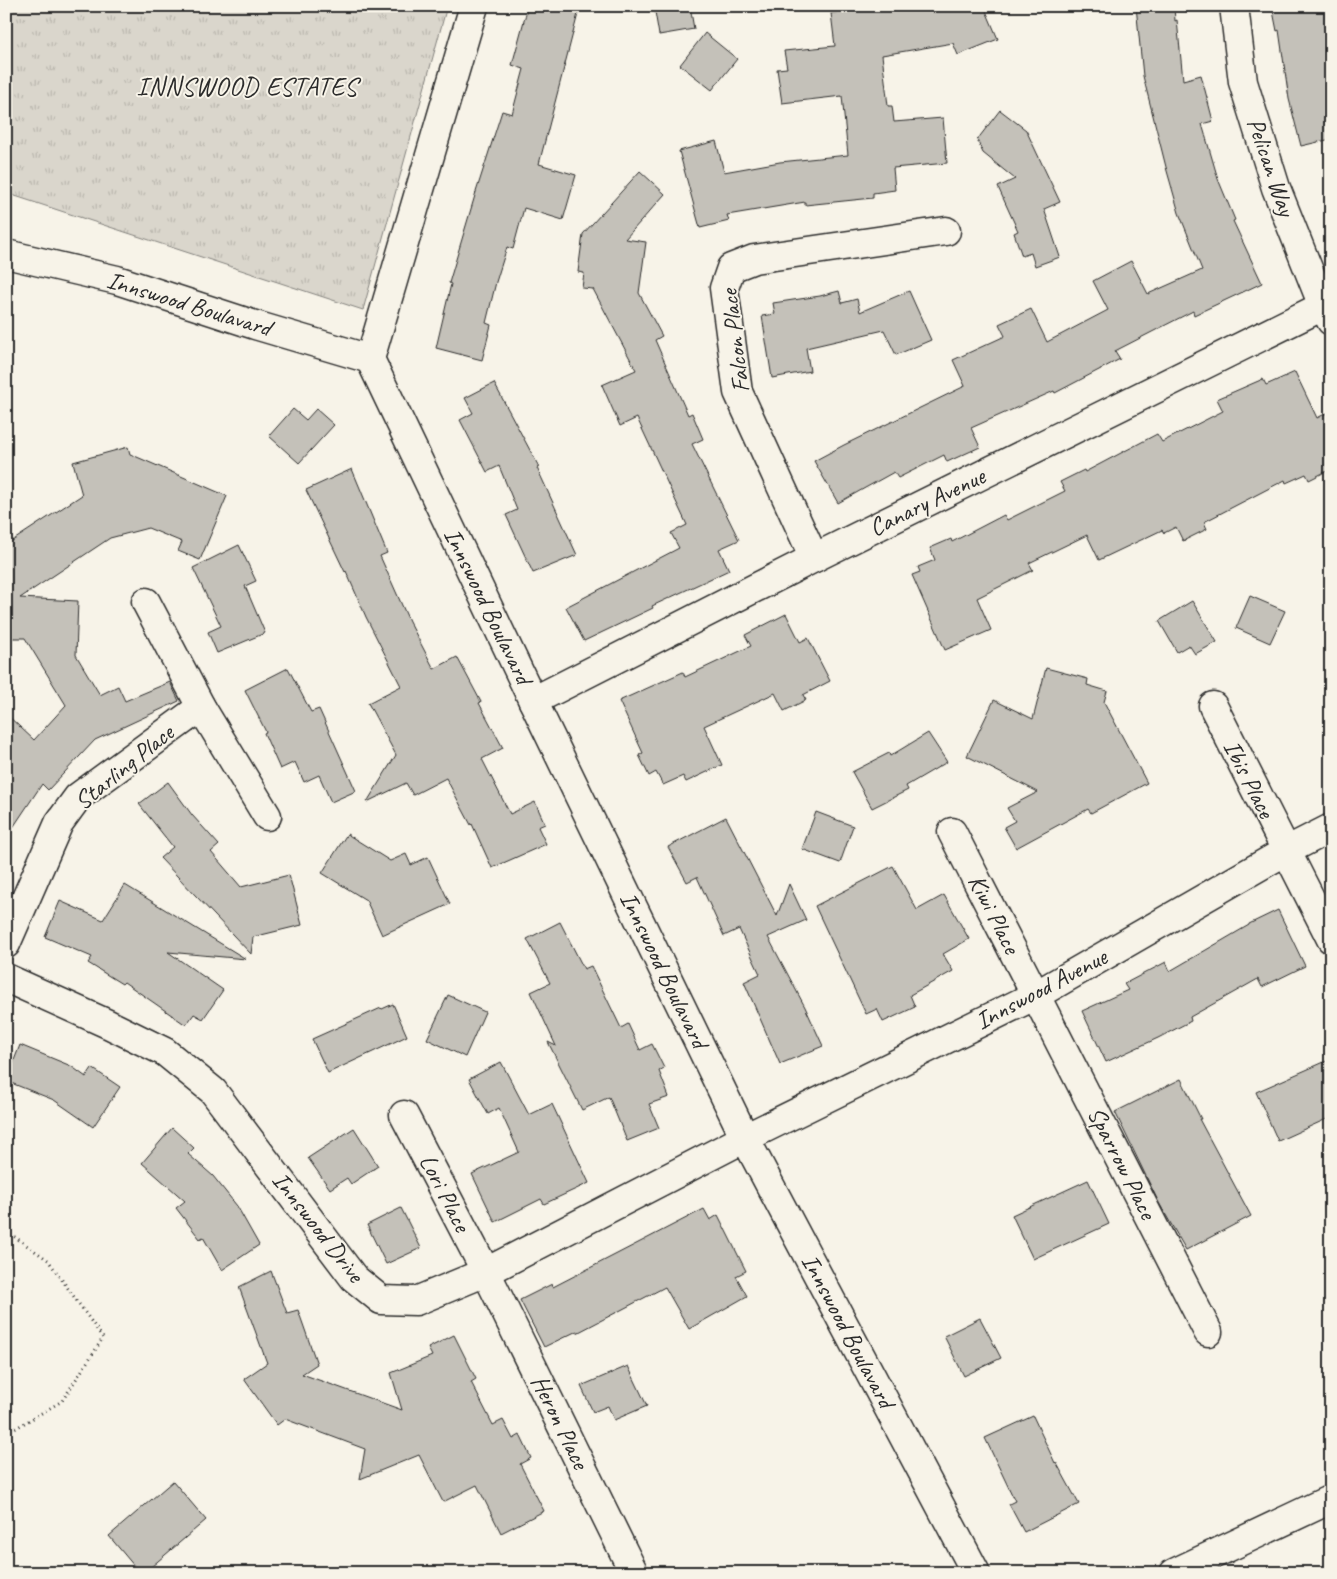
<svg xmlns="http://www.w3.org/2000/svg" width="1337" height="1579" viewBox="0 0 1337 1579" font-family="Caveat,sans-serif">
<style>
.park{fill:url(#park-tufts);stroke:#82807c}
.building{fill:#c4c1b9;stroke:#2b2b2b}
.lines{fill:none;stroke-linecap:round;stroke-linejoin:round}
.minor-casing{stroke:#2b2b2b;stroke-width:31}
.major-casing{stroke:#2b2b2b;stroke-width:31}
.path{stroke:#2b2b2b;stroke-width:3;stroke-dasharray:1 4;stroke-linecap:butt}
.minor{stroke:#f7f3e8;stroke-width:28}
.major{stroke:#f7f3e8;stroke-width:28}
.labels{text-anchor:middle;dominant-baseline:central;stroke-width:4;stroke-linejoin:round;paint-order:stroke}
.street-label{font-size:25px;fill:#2b2b2b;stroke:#f7f3e8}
.neighbourhood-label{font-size:26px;letter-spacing:1px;fill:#2b2b2b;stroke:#f7f3e8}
</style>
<defs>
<pattern id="park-tufts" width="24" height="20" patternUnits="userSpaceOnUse" patternTransform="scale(1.25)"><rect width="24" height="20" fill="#dad6cc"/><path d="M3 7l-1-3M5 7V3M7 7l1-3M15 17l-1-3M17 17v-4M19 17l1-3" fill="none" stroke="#bbb8af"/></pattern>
</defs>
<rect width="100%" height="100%" fill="#f7f3e8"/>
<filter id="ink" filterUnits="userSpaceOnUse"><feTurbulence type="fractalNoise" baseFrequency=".02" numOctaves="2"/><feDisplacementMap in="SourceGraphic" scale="10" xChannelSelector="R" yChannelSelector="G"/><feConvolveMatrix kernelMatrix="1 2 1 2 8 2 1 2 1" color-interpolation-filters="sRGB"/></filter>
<g filter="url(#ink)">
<polygon class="park" points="6,6 447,6 363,310 6,193"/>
<g class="building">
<polygon points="528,6 580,6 539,164 576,175 563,220 524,208 513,249 507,247 496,282 486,323 491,325 482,360 436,348 451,284 449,283 476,192 502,111 512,114 524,69 512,65"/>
<polygon points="654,6 690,6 694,29 659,35"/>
<polygon points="845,6 984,6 998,39 958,55 953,43 882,55 888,106 892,106 894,122 943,118 947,163 893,168 895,190 873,193 873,198 805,205 805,202 727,215 729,221 700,228 679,151 716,141 724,172 780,162 848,155 842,96 782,103 777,69 787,68 784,51 835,46 831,13 846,12"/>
<polygon points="1136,6 1174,6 1175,21 1177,20 1183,80 1201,75 1213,121 1202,124 1218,179 1235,220 1233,221 1262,283 1194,315 1193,311 1115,351 1120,359 1055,393 1054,391 971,428 980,447 947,462 944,455 898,478 894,472 838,503 814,461 844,445 965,386 953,360 1005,336 999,324 1031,309 1047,342 1108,310 1093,281 1131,261 1148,294 1202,270 1179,213 1167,171 1143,76"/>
<polygon points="1272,6 1331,6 1331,23 1324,24 1328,51 1331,51 1331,139 1301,146 1289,99 1279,30 1277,31"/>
<polygon points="705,33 737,59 712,90 680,65"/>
<polygon points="1000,110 1026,130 1060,202 1044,209 1060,257 1035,266 1031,253 1022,256 1014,233 1018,231 998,187 1015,179 983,153 977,140"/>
<polygon points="640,171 665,194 625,239 646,242 639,293 662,336 655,340 688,415 692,413 703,439 692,444 739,540 719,549 729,570 652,606 653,608 584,641 566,607 679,548 671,533 687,525 637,418 620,426 602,385 636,370 593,289 582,288 584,273 578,272 583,234"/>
<polygon points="839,291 842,303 857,299 860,312 909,291 931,340 896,355 884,330 806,348 810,371 772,378 762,316 775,314 773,303 820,296"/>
<polygon points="1295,372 1317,418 1331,411 1331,469 1309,480 1306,474 1286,483 1285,480 1204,522 1207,529 1183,541 1176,527 1164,533 1162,530 1099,560 1087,535 1029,563 1033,570 977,598 991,630 945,650 912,575 920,572 918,567 935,560 930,548 951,539 952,542 1004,515 1007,520 1065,491 1060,482 1084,470 1085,472 1157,434 1162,442 1223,411 1217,399 1263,379 1266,385"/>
<polygon points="494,383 539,467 537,468 577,555 533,573 506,515 517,510 499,466 487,472 460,420 473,413 465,398"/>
<polygon points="293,409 306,420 316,409 334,425 299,463 269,436"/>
<polygon points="128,447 130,454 227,496 200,560 178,551 182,542 148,528 110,538 20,598 78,601 76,655 100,695 118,686 125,701 170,682 179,701 95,740 48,790 42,784 6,838 6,714 34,740 66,705 25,638 10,638 11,630 6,629 6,545 82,495 73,462"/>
<polygon points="352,469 387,553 380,556 409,621 434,669 457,657 481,702 479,703 503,748 482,759 510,814 535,802 545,824 538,827 546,844 492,868 472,824 471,825 446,778 413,795 406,783 367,802 396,755 368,703 401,686 366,617 346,571 345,572 306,490"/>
<polygon points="239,545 256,581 245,586 265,633 217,653 208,632 221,626 193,568"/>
<polygon points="1250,596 1285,611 1270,643 1236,628"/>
<polygon points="1192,601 1217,642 1195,654 1189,645 1177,652 1159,621"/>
<polygon points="786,614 800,642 808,638 830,681 803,695 806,700 784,711 775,693 704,726 722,765 686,782 683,776 663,785 656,772 649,776 639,755 643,753 619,701 683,672 685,677 751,646 745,635"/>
<polygon points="288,668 311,712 319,709 356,791 331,802 319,775 304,782 295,762 280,769 264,733 266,732 245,690"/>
<polygon points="1046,668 1088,679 1087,685 1107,691 1104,702 1147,783 1091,813 1088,809 1016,848 1004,827 1015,821 1007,808 1038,792 967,756 994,700 1033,719"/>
<polygon points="928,733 947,762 906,786 908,790 872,808 852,772 889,753 890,756"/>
<polygon points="168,782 192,815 219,845 211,852 241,887 289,875 302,925 253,937 251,954 160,858 173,847 139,804"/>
<polygon points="816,812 853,826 840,863 802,849"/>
<polygon points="726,817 777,916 789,884 806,920 768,937 805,1007 823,1046 780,1064 744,982 760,974 739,929 724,936 697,877 687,882 668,847"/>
<polygon points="347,834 390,861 406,854 411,865 428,857 450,904 382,935 366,900 322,873"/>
<polygon points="893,866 917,910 944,895 969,939 943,954 953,971 910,995 915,1007 883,1022 877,1009 866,1014 815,906"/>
<polygon points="125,885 246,959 168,952 223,990 203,1019 194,1014 186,1025 124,982 122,984 88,963 92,957 45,937 60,901 103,920"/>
<polygon points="1278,910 1305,966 1262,987 1258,979 1190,1017 1191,1021 1158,1038 1106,1062 1082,1011 1128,990 1124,984 1166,962 1170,971 1249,925 1249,924"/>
<polygon points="560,922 584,969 591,966 621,1028 628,1024 640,1050 652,1044 664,1068 659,1071 669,1097 649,1104 659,1128 627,1141 609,1097 582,1110 548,1042 556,1046 531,992 550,983 527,939"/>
<polygon points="448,995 485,1012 465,1057 427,1039"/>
<polygon points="393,1004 407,1036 328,1073 312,1039 381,1008 382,1009"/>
<polygon points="20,1045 71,1066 86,1077 92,1068 120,1087 93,1127 54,1100 6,1081"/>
<polygon points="1331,1059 1331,1117 1278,1141 1256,1092"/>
<polygon points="501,1062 529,1115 552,1104 589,1183 544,1204 541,1199 495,1222 472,1174 519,1152 499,1108 488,1114 469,1079"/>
<polygon points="1181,1079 1201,1119 1199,1119 1251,1216 1186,1250 1159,1203 1115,1112"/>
<polygon points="172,1128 194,1148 188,1154 213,1176 237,1206 259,1245 222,1270 203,1237 200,1239 176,1208 185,1201 142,1163"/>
<polygon points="354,1128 378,1166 351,1184 347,1178 330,1189 308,1158"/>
<polygon points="1088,1180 1109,1224 1033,1259 1012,1215"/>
<polygon points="401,1208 421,1248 386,1264 367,1225"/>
<polygon points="704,1209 710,1220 718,1215 746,1271 736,1276 747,1296 689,1329 665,1287 577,1333 577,1331 544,1347 520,1300 552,1284 553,1287"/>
<polygon points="271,1271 287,1313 298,1310 317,1364 302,1374 402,1410 391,1373 432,1356 428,1348 454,1335 476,1379 471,1382 493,1425 503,1420 513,1439 520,1435 531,1458 520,1464 544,1511 501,1533 477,1485 443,1502 419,1455 360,1479 365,1449 285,1419 277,1425 244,1379 267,1363 239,1287"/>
<polygon points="980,1318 1001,1358 964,1376 944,1336"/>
<polygon points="628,1366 647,1406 614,1420 608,1406 593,1412 581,1386"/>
<polygon points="1033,1416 1055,1463 1056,1462 1079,1504 1024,1532 1009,1504 1015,1501 985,1438"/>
<polygon points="173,1481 206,1520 144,1573 140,1573 109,1536"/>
</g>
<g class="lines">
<g class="minor-casing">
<g id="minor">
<polyline points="474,6 370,359 533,701 745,1138 976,1573"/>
<polyline points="1234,6 1243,82 1276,188 1323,306 1331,321"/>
<polyline points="6,254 117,280 255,325 370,359"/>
<polyline points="814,558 738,392 724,288 731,268 754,259 946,231"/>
<polyline points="146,602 201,707 267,816"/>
<polyline points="533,701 814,558 1323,306"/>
<polyline points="1213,706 1331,939"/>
<polyline points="952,832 1208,1332"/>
<polyline points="6,944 59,823 78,797 201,707"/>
<polyline points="6,978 108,1024 165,1052 213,1091 354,1278 381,1300 416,1301 486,1272 745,1138 1036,995 1286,851 1331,828"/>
<polyline points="404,1115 486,1272 634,1573"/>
</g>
</g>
<g class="major-casing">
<polyline id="major" points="1174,1573 1331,1499"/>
</g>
<polyline class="path" points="6,1231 48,1260 103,1338 62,1401 6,1434"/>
<use href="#minor" class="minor"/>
<use href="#major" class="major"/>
</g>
</g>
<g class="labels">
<g class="street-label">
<text transform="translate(1271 167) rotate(71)">Pelican Way</text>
<text transform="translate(189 304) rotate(17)">Innswood Boulavard</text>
<text transform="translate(735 341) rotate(-97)">Falcon Place</text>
<text transform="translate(927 502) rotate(-26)">Canary Avenue</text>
<text transform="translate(488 606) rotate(64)">Innswood Boulavard</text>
<text transform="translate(124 767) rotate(-39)">Starling Place</text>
<text transform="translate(1249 779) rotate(63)">Ibis Place</text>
<text transform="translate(994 914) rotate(63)">Kiwi Place</text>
<text transform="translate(664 970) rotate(64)">Innswood Boulavard</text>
<text transform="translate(1041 989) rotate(-28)">Innswood Avenue</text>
<text transform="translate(1122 1163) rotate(63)">Sparrow Place</text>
<text transform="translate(445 1193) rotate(63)">Lori Place</text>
<text transform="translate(318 1227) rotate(52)">Innswood Drive</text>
<text transform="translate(848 1331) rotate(62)">Innswood Boulavard</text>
<text transform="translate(560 1422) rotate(64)">Heron Place</text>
</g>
<g class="neighbourhood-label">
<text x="247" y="86">INNSWOOD ESTATES</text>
</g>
</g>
<rect width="1337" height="1579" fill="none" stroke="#f7f3e8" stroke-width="25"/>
<rect x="12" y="12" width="1312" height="1554" fill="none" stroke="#2b2b2b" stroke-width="2" filter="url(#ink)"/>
</svg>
